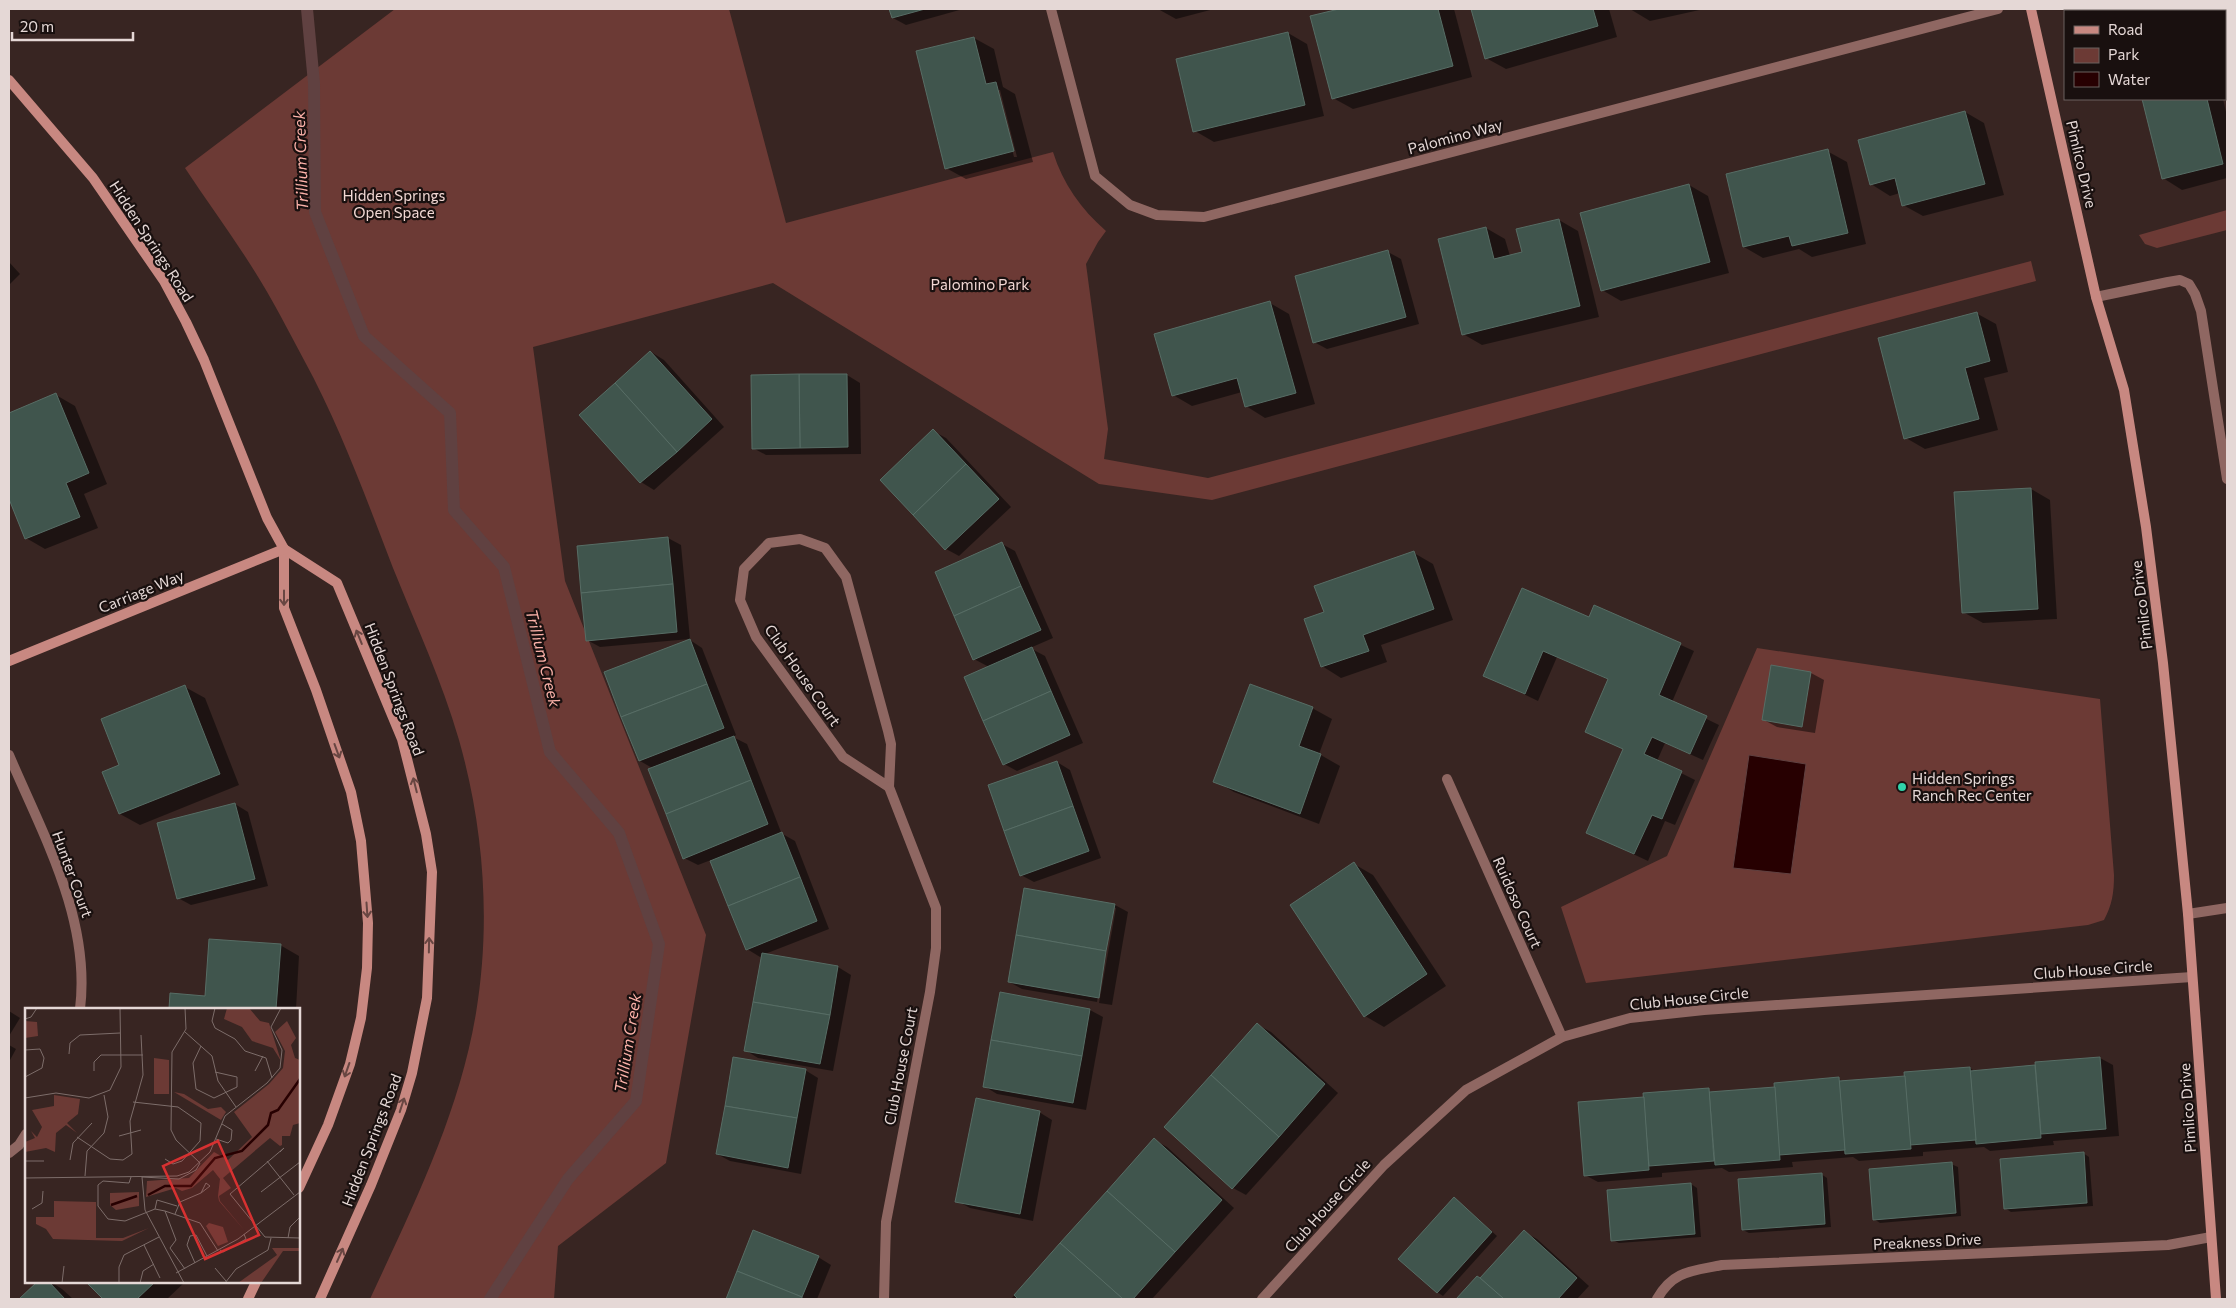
<svg xmlns="http://www.w3.org/2000/svg" width="2236" height="1308" viewBox="0 0 2236 1308" font-family="Commissioner,sans-serif">
<style>
.green{fill:#6c3a35}
.water{fill:#270001;stroke:#604141}
.shadow{fill:#0007;fill-rule:evenodd}
.lines{fill:none;stroke-linecap:round;stroke-linejoin:round}
.stream{stroke:#604141;stroke-width:12}
.building{fill:#40554d;stroke:#576d65}
.street{stroke:#8f6762;stroke-width:10}
.secondary{stroke:#c88881;stroke-width:10}
.oneway{stroke:#684642}
.poi-dot{fill:#30d4aa;stroke:#19100f;stroke-width:2}
.labels{text-anchor:middle;dominant-baseline:central;stroke-width:4.5;stroke-linejoin:round;paint-order:stroke}
.street-label{font-size:15px;fill:#e5d8d6;stroke:#19100f}
.park-label{font-size:15px;fill:#f2d8d4;stroke:#19100f}
.poi-label{font-size:15px;fill:#e5d8d6;stroke:#19100f;text-anchor:start}
.water-label{font-size:16px;font-style:italic;fill:#fbb1a8;stroke:#19100f}
.inset-river{fill:none;stroke:#270001;stroke-width:2.5}
.inset-road{fill:none;stroke:#7d6d6a;stroke-width:1}
.view{fill:#d73131;fill-opacity:0.15;stroke:#d73131;stroke-width:2.5}
.inset-edge{fill:none;stroke:#e5d8d6;stroke-width:2.5}
</style>
<rect width="100%" height="100%" fill="#382522"/>
<g class="green">
<path d="M 395,9 L 729,9 L 786,223 L 1053,152 C 1063,184 1081,209 1106,231 L 1098,242 L 1086,264 L 1108,429 L 1104,459 L 1208,478 L 2031,261 L 2036,281 L 1212,500 L 1099,484 L 773,283 L 533,347 L 565,581 L 706,935 L 666,1163 L 558,1246 L 554,1299 L 370,1299 C 413,1206 459,1115 476,1013 C 491,923 484,828 459,740 C 442,681 416,625 393,568 C 366,498 340,426 304,360 C 287,328 270,295 250,264 C 229,231 206,200 185,168 Z"/>
<polygon points="2227,210 2227,230 2157,248 2145,244 2139,235"/>
<path d="M 1757,648 L 2100,699 L 2114,875 C 2114,893 2112,905 2104,920 L 2088,925 L 1586,983 L 1561,907 L 1667,856 Z"/>
</g>
<polygon class="water" points="1749,755 1806,764 1791,874 1733,868"/>
<g class="shadow">
<polygon points="890,9 963,9 906,25 893,18"/>
<polygon points="1158,9 1214,9 1176,19"/>
<polygon points="1344,9 1454,9 1472,77 1353,109 1333,98 1312,17"/>
<polygon points="1473,9 1609,9 1617,37 1506,69 1486,58"/>
<polygon points="1630,9 1704,9 1650,21"/>
<polygon points="1288,33 1307,44 1324,116 1214,142 1195,131"/>
<path d="M 974,38 L 994,49 L 1003,87 L 1015,94 L 1033,162 L 966,179 L 946,168 ZM 997,90 L 1000,90 L 1017,157 L 1014,157 Z"/>
<polygon points="2144,99 2223,99 2227,116 2227,178 2182,190 2163,178"/>
<polygon points="1965,112 1984,123 2004,195 1923,216 1903,205 1900,193 1890,196 1871,184"/>
<polygon points="1827,151 1847,162 1866,244 1812,257 1799,249 1763,258 1744,247"/>
<polygon points="1689,185 1708,196 1729,273 1621,301 1602,290"/>
<polygon points="1559,220 1578,231 1599,317 1482,345 1463,334 1486,228 1505,239 1510,256 1524,253"/>
<polygon points="1388,252 1401,259 1419,324 1327,349 1314,342"/>
<polygon points="9,262 20,274 9,285"/>
<polygon points="1270,303 1289,314 1315,404 1265,418 1246,406 1242,392 1192,406 1173,395"/>
<polygon points="1976,313 1996,324 2008,372 1984,378 1998,430 1925,449 1906,438"/>
<polygon points="651,352 664,360 724,427 654,490 641,482 581,415"/>
<polygon points="847,375 860,383 861,454 766,455 753,448"/>
<polygon points="56,395 75,406 107,484 84,494 98,528 45,549 26,538 9,495 9,414"/>
<polygon points="933,431 946,438 1011,507 959,556 946,549"/>
<polygon points="2031,489 2050,500 2057,619 1983,623 1963,612"/>
<polygon points="668,538 681,545 690,639 600,647 587,640"/>
<polygon points="1002,544 1015,551 1053,638 1030,648 1045,656 1083,743 1017,771 1004,764 989,667 974,659"/>
<polygon points="1414,553 1433,564 1453,620 1381,645 1387,662 1341,678 1322,666 1325,613"/>
<polygon points="1595,606 1694,651 1672,702 1719,725 1703,760 1665,743 1657,761 1695,780 1675,825 1665,821 1648,861 1588,833 1624,749 1609,680 1557,657 1538,701 1485,675 1589,619"/>
<polygon points="690,640 702,648 736,735 733,737 747,744 781,832 779,832 795,841 829,929 765,954 838,967 851,975 833,1071 758,1058 745,1050 763,955 760,957 747,949 711,860 698,865 684,858 654,769 640,761"/>
<polygon points="1811,673 1824,680 1815,733 1777,727 1764,720"/>
<polygon points="185,687 205,698 239,785 140,825 120,814 104,772 121,765"/>
<polygon points="1312,708 1332,719 1319,754 1340,766 1319,824 1234,792 1215,781"/>
<polygon points="1057,762 1070,770 1101,858 1034,882 1021,875"/>
<polygon points="235,804 248,812 268,886 191,905 178,898"/>
<polygon points="1354,864 1373,875 1446,986 1384,1027 1365,1016"/>
<polygon points="1115,905 1128,912 1112,1005 1099,1003 1116,908 1113,908 1097,1002 1022,989 1009,982"/>
<polygon points="280,945 299,956 296,1009 170,1009 171,995 206,997"/>
<polygon points="1001,994 1090,1010 1103,1017 1086,1110 997,1094 984,1086"/>
<polygon points="9,1011 20,1018 9,1036"/>
<polygon points="1258,1025 1271,1032 1338,1093 1246,1195 1233,1188"/>
<polygon points="9,1045 16,1049 9,1062"/>
<polygon points="2100,1058 2113,1065 2119,1136 2053,1141 2054,1145 1990,1151 1984,1147 1923,1152 1923,1156 1859,1161 1853,1157 1792,1162 1793,1167 1729,1172 1722,1168 1662,1173 1662,1177 1598,1182 1585,1175 1645,1098 1708,1090 1714,1093 1776,1088 1839,1079 1845,1082 1906,1077 1970,1068 1976,1072"/>
<polygon points="805,1070 818,1078 801,1174 730,1161 717,1154"/>
<polygon points="1039,1112 1052,1120 1033,1221 970,1208 957,1201"/>
<polygon points="1154,1140 1167,1147 1234,1208 1152,1299 1011,1299"/>
<polygon points="2083,1153 2089,1157 2093,1206 2011,1212 2005,1208"/>
<polygon points="1951,1164 1958,1167 1961,1216 1880,1223 1874,1219"/>
<polygon points="1821,1174 1827,1178 1831,1227 1749,1233 1743,1230"/>
<polygon points="1691,1184 1697,1188 1701,1237 1619,1243 1613,1240"/>
<polygon points="1454,1198 1497,1236 1443,1296 1437,1292"/>
<polygon points="754,1232 818,1257 831,1265 817,1299 727,1299"/>
<polygon points="1524,1232 1537,1239 1589,1286 1577,1299 1458,1299 1478,1277 1481,1279"/>
<polygon points="39,1282 51,1282 62,1289 73,1299 20,1299"/>
<polygon points="87,1282 185,1282 167,1299 105,1299"/>
</g>
<g class="lines">
<polyline class="stream" points="307,9 314,83 315,212 364,336 450,413 454,510 504,567 550,752 619,833 659,944 636,1101 568,1179 490,1299"/>
</g>
<g class="building">
<polygon points="889,9 925,9 892,18"/>
<polygon points="1339,9 1438,9 1453,66 1332,99 1310,16"/>
<polygon points="1471,9 1593,9 1598,26 1485,59"/>
<polygon points="1288,32 1305,105 1193,132 1176,59"/>
<polygon points="974,37 986,84 996,82 1014,151 945,169 916,51"/>
<polygon points="2142,99 2207,99 2223,164 2162,179"/>
<polygon points="1965,111 1985,184 1902,206 1895,178 1870,185 1858,140"/>
<polygon points="1828,149 1848,233 1792,246 1789,236 1743,247 1726,174"/>
<polygon points="1689,184 1710,262 1601,291 1580,213"/>
<polygon points="1559,219 1580,306 1462,335 1438,239 1486,227 1494,259 1522,252 1516,229"/>
<polygon points="1388,250 1406,317 1313,343 1295,276"/>
<polygon points="1270,301 1296,393 1245,407 1237,378 1172,396 1154,334"/>
<polygon points="1977,312 1990,361 1965,368 1979,419 1904,439 1878,338"/>
<polygon points="650,351 712,419 677,452 615,383"/>
<polygon points="799,374 847,374 848,447 800,448"/>
<polygon points="799,374 800,448 752,449 751,375"/>
<polygon points="615,383 677,452 640,483 579,415"/>
<polygon points="56,393 89,473 66,483 80,517 25,539 9,499 9,413"/>
<polygon points="933,429 966,464 913,515 880,480"/>
<polygon points="966,464 999,499 945,550 913,515"/>
<polygon points="2031,488 2038,609 1962,613 1954,492"/>
<polygon points="668,537 673,584 581,593 577,546"/>
<polygon points="1002,542 1021,586 954,616 935,572"/>
<polygon points="1414,551 1434,609 1363,635 1369,651 1321,667 1304,619 1324,612 1314,586"/>
<polygon points="673,584 677,632 586,641 581,593"/>
<polygon points="1021,586 1041,630 973,660 954,616"/>
<polygon points="1522,588 1589,617 1594,605 1681,643 1659,695 1707,716 1690,754 1652,737 1644,754 1682,771 1662,819 1652,815 1634,854 1586,833 1623,749 1585,732 1608,679 1543,651 1525,694 1483,676"/>
<polygon points="690,639 707,684 621,717 604,672"/>
<polygon points="1032,647 1051,691 983,721 964,677"/>
<polygon points="1771,665 1811,672 1802,727 1762,720"/>
<polygon points="707,684 724,728 639,761 621,717"/>
<polygon points="1250,684 1313,707 1299,746 1321,754 1300,814 1213,782"/>
<polygon points="185,685 220,774 119,814 102,772 119,765 101,719"/>
<polygon points="1051,691 1070,735 1003,765 983,721"/>
<polygon points="734,736 751,780 666,814 648,769"/>
<polygon points="1057,761 1073,806 1004,831 988,785"/>
<polygon points="751,780 768,824 683,859 666,814"/>
<polygon points="235,803 255,879 177,899 157,823"/>
<polygon points="1073,806 1089,851 1020,876 1004,831"/>
<polygon points="782,832 800,877 728,906 710,861"/>
<polygon points="1354,862 1427,974 1364,1017 1290,905"/>
<polygon points="800,877 817,921 746,950 728,906"/>
<polygon points="1024,888 1115,904 1106,951 1016,935"/>
<polygon points="1016,935 1106,951 1099,998 1008,982"/>
<polygon points="209,939 281,944 276,1009 169,1009 170,993 205,996"/>
<polygon points="762,953 838,966 830,1015 753,1002"/>
<polygon points="1000,992 1090,1009 1082,1056 991,1040"/>
<polygon points="753,1002 830,1015 820,1064 744,1051"/>
<polygon points="1257,1023 1325,1084 1279,1137 1211,1075"/>
<polygon points="991,1040 1082,1056 1073,1103 983,1087"/>
<polygon points="733,1057 806,1069 797,1118 725,1106"/>
<polygon points="2100,1057 2106,1129 2041,1134 2035,1062"/>
<polygon points="2035,1065 2041,1138 1976,1144 1970,1071"/>
<polygon points="1970,1067 1976,1140 1910,1145 1904,1072"/>
<polygon points="1211,1075 1279,1137 1232,1189 1164,1127"/>
<polygon points="1905,1076 1911,1149 1845,1154 1839,1081"/>
<polygon points="1839,1077 1845,1150 1779,1155 1774,1083"/>
<polygon points="1775,1087 1780,1160 1715,1165 1709,1092"/>
<polygon points="1709,1088 1714,1161 1649,1166 1643,1093"/>
<polygon points="1644,1097 1649,1170 1584,1176 1578,1102"/>
<polygon points="976,1098 1040,1111 1020,1214 955,1202"/>
<polygon points="725,1106 797,1118 788,1168 716,1154"/>
<polygon points="1154,1138 1222,1200 1175,1252 1107,1191"/>
<polygon points="2084,1152 2087,1203 2004,1209 2000,1159"/>
<polygon points="1952,1162 1956,1213 1873,1220 1869,1169"/>
<polygon points="1822,1173 1825,1224 1742,1230 1738,1179"/>
<polygon points="1691,1183 1695,1234 1611,1241 1607,1190"/>
<polygon points="1107,1191 1175,1252 1133,1299 1123,1299 1060,1243"/>
<polygon points="1454,1197 1492,1232 1437,1293 1398,1259"/>
<polygon points="753,1230 819,1256 802,1297 737,1271"/>
<polygon points="1524,1230 1577,1278 1558,1299 1504,1299 1480,1278"/>
<polygon points="1060,1243 1123,1299 1018,1299 1014,1295"/>
<polygon points="737,1271 802,1297 802,1299 726,1299"/>
<polygon points="1477,1276 1480,1278 1504,1299 1456,1299"/>
<polygon points="37,1282 49,1282 65,1299 19,1299"/>
<polygon points="86,1282 155,1282 137,1299 103,1299"/>
</g>
<g class="lines">
<g class="street">
<polyline points="1051,9 1095,176 1130,205 1157,215 1204,217 1998,9"/>
<polyline points="2096,297 2168,282 2180,280 2189,284 2195,294 2201,311 2227,479"/>
<polygon points="800,539 825,548 846,577 888,731 891,744 889,787 843,757 756,637 740,600 744,569 769,543"/>
<path d="M 9,755 C 43,835 91,919 80,1009"/>
<polyline points="1447,779 1562,1037"/>
<polyline points="2188,914 2227,908"/>
<polyline points="9,1153 19,1145 26,1134"/>
<polyline points="884,1299 886,1222 930,992 936,948 936,908 889,787"/>
<polyline points="1262,1299 1384,1165 1466,1090 1562,1037 1630,1018 1704,1010 2192,977"/>
<path d="M 1657,1299 C 1673,1270 1693,1271 1722,1265 L 2168,1245 L 2211,1237"/>
</g>
<g class="secondary">
<polyline points="2031,9 2096,297 2124,390 2146,527 2163,663 2188,914 2216,1299"/>
<polyline points="9,80 93,178 164,281 186,322 204,360 267,518 284,549 284,608 316,690 351,792 361,841 368,923 367,968 361,1018 350,1064 328,1125 299,1188"/>
<polyline points="284,549 337,583 402,739 426,834 432,872 427,998 412,1073 401,1110 371,1185 320,1299"/>
<polyline points="9,661 284,549"/>
<polyline points="248,1299 256,1282"/>
</g>
</g>
<defs><path id="oneway-shaft" d="M-6 0H5M1.5-3L5.5 0L1.5 3" fill="none" stroke-width="1.6" stroke-linecap="round" stroke-linejoin="round" transform="scale(1.25)"/></defs>
<g class="oneway">
<use href="#oneway-shaft" transform="translate(284 598) rotate(90)"/>
<use href="#oneway-shaft" transform="translate(359 637) rotate(-112)"/>
<use href="#oneway-shaft" transform="translate(337 751) rotate(70)"/>
<use href="#oneway-shaft" transform="translate(415 785) rotate(-104)"/>
<use href="#oneway-shaft" transform="translate(367 910) rotate(86)"/>
<use href="#oneway-shaft" transform="translate(429 945) rotate(-89)"/>
<use href="#oneway-shaft" transform="translate(347 1070) rotate(109)"/>
<use href="#oneway-shaft" transform="translate(402 1105) rotate(-72)"/>
<use href="#oneway-shaft" transform="translate(340 1255) rotate(-66)"/>
</g>
<circle class="poi-dot" cx="1902" cy="787" r="5"/>
<g class="labels">
<g class="street-label">
<text transform="translate(1455 136) rotate(-15)">Palomino Way</text>
<text transform="translate(2082 164) rotate(77)">Pimlico Drive</text>
<text transform="translate(152 241) rotate(57)">Hidden Springs Road</text>
<text transform="translate(141 591) rotate(-22)">Carriage Way</text>
<text transform="translate(2141 605) rotate(-97)">Pimlico Drive</text>
<text transform="translate(803 675) rotate(55)">Club House Court</text>
<text transform="translate(395 689) rotate(69)">Hidden Springs Road</text>
<text transform="translate(73 874) rotate(70)">Hunter Court</text>
<text transform="translate(1518 902) rotate(66)">Ruidoso Court</text>
<text transform="translate(2093 969) rotate(-4)">Club House Circle</text>
<text transform="translate(1689 998) rotate(-6)">Club House Circle</text>
<text transform="translate(900 1066) rotate(-79)">Club House Court</text>
<text transform="translate(2187 1108) rotate(-94)">Pimlico Drive</text>
<text transform="translate(371 1140) rotate(-69)">Hidden Springs Road</text>
<text transform="translate(1327 1205) rotate(-48)">Club House Circle</text>
<text transform="translate(1927 1241) rotate(-3)">Preakness Drive</text>
</g>
<g class="park-label">
<text x="394" y="195">Hidden Springs<tspan x="394" dy="17">Open Space</tspan></text>
<text x="980" y="284">Palomino Park</text>
</g>
<g class="poi-label">
<text x="1912" y="778">Hidden Springs<tspan x="1912" dy="17">Ranch Rec Center</tspan></text>
</g>
<g class="water-label">
<text transform="translate(300 161) rotate(-92)">Trillium Creek</text>
<text transform="translate(544 658) rotate(76)">Trillium Creek</text>
<text transform="translate(627 1043) rotate(-81)">Trillium Creek</text>
</g>
</g>
<g transform="translate(25 1008)">
<rect width="275" height="275" fill="#382522"/>
<path d="M 202,0 L 224,0 L 235,13 L 244,15 L 256,53 L 248,40 L 227,33 L 217,19 L 199,11 ZM 0,13 L 12,14 L 13,28 L 0,30 ZM 262,13 L 271,30 L 266,37 L 270,50 L 275,52 L 275,115 L 268,117 L 265,128 L 257,128 L 257,137 L 255,138 L 245,130 L 198,170 L 206,180 L 194,188 L 195,193 L 220,223 L 194,193 L 193,188 L 195,171 L 188,162 L 167,180 L 157,183 L 151,180 L 121,189 L 122,173 L 164,170 L 189,144 L 203,152 L 227,129 L 209,104 L 244,76 L 258,60 L 260,43 L 250,24 ZM 129,50 L 144,52 L 144,86 L 129,86 ZM 149,84 L 159,86 L 183,101 L 196,99 L 201,104 L 196,112 ZM 29,87 L 55,91 L 53,106 L 42,115 L 52,125 L 41,117 L 31,125 L 30,144 L 21,140 L 0,144 L 0,134 L 10,130 L 6,123 L 12,129 L 17,119 L 7,102 L 29,98 ZM 114,184 L 114,198 L 91,202 L 85,197 L 85,185 ZM 29,193 L 71,194 L 71,230 L 98,230 L 124,220 L 97,233 L 28,231 L 21,221 L 11,216 L 11,209 L 29,209 ZM 184,215 L 198,219 L 203,234 L 193,238 L 181,218 ZM 247,240 L 275,240 L 275,243 L 258,243 L 236,275 L 213,275 L 252,247 Z" fill="#6c3a35"/>
<path class="inset-river" d="M 123,187 L 140,178 L 166,178 L 190,150 L 217,143 L 243,117 L 246,105 L 253,102 L 275,71M 86,197 L 112,188"/>
<path class="inset-road" d="M 160,0 L 161,21 L 147,44 L 146,122 L 151,132 L 175,155 L 171,162M 190,0 L 187,13 L 190,20 L 210,31 L 220,43 L 241,50 L 247,70M 0,11 L 6,9 L 12,0M 160,24 L 187,48 L 193,73 L 211,99M 176,38 L 168,55 L 171,81 L 189,90 L 212,79 L 212,69 L 190,64M 0,42 L 15,41 L 19,50 L 17,60 L 0,69M 44,46 L 45,35 L 55,27 L 95,25M 69,63 L 69,54 L 76,47 L 118,47M 230,63 L 238,48M 0,90 L 31,85 L 64,90 L 85,82 L 96,59 L 95,0M 108,94 L 153,99 L 176,115 L 175,133 L 157,153 L 148,156 L 140,151M 94,128 L 116,122M 52,129 L 85,151 L 98,152 L 107,146 L 105,113 L 118,67 L 116,27M 191,131 L 203,135 L 206,132 L 207,122 L 197,116M 255,144 L 259,140 L 205,186 L 240,229 L 275,230M 45,152 L 48,135 L 67,115M 0,153 L 19,153M 242,153 L 269,187M 60,168 L 62,143 L 79,125 L 83,109 L 79,87M 106,169 L 104,175 L 78,173 L 73,177 L 73,198 L 83,211 L 100,213 L 130,201 L 140,203 L 175,215 L 193,243M 117,169 L 120,202 L 159,275M 117,169 L 154,171 L 171,162M 0,170 L 152,168 L 164,164 L 185,144 L 200,108 L 242,75 L 255,60 L 257,42 L 246,19 L 256,0M 181,175 L 185,178 L 176,185 ZM 236,184 L 275,154M 7,201 L 17,195 L 18,183M 130,201 L 132,192 L 152,198M 140,203 L 151,232 L 145,240 L 160,261M 150,206 L 155,194 L 176,185M 263,230 L 265,219 L 275,209M 119,237 L 135,270M 195,242 L 198,244 L 221,231 L 219,226M 170,255 L 162,237 L 165,228 L 171,227 L 182,248M 190,260 L 201,273M 151,265 L 213,231 L 275,184M 37,275 L 39,258M 94,275 L 94,259 L 99,247 L 134,229M 115,275 L 118,263 L 129,256M 200,275 L 211,261 L 243,242 L 246,230"/>
<path class="view" d="M 193,133 L 234,227 L 180,251 L 138,158 Z"/>
<rect width="275" height="275" class="inset-edge"/>
</g>
<rect width="2236" height="1308" fill="none" stroke="#e5d8d6" stroke-width="20"/>
<rect x="2064" y="10" width="162" height="90" fill="#19100f" stroke="#6b605f"/>
<rect x="2074" y="26" width="25" height="8" fill="#c88881" stroke="#6b605f"/>
<text x="2108" y="35" font-size="15" fill="#e5d8d6">Road</text>
<rect x="2074" y="48" width="25" height="15" fill="#6c3a35" stroke="#6b605f"/>
<text x="2108" y="60" font-size="15" fill="#e5d8d6">Park</text>
<rect x="2074" y="72" width="25" height="15" fill="#270001" stroke="#6b605f"/>
<text x="2108" y="85" font-size="15" fill="#e5d8d6">Water</text>
<path d="M12 32v8h121v-8" fill="none" stroke="#e5d8d6" stroke-width="2.5"/>
<text x="20" y="32" font-size="15" fill="#e5d8d6" stroke="#19100f" stroke-width="4" paint-order="stroke">20 m</text>
</svg>
